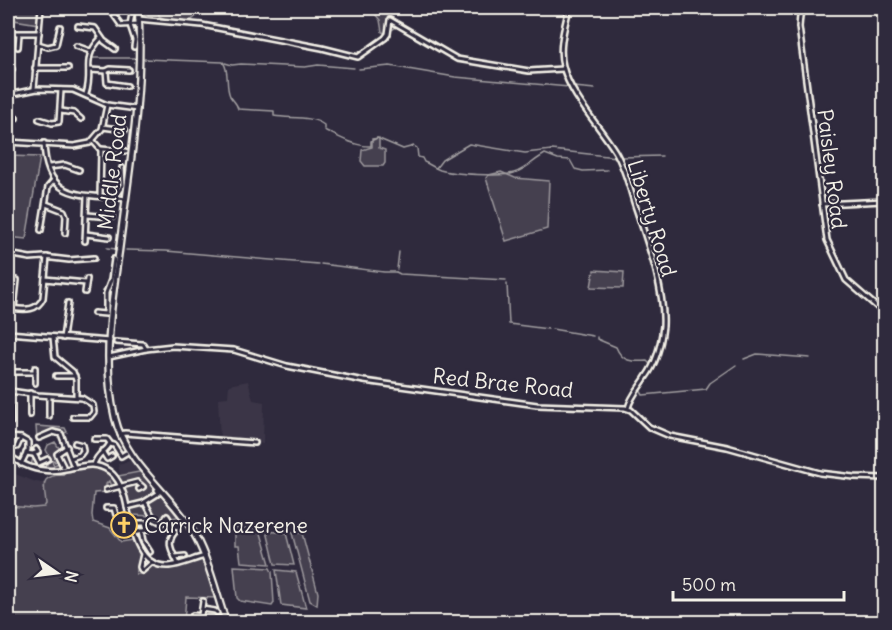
<svg xmlns="http://www.w3.org/2000/svg" width="892" height="630" viewBox="0 0 892 630" font-family="Delius,sans-serif">
<style>
.built{fill:#3b3647}
.green{fill:#454050;stroke:#9c989c;stroke-width:1.5}
.lines{fill:none;stroke-linecap:round;stroke-linejoin:round}
.stream{stroke:#a19ea0;stroke-width:1.5}
.minor-casing{stroke:#f4f1e8;stroke-width:8}
.major-casing{stroke:#f4f1e8;stroke-width:9}
.minor{stroke:#2f2a3d;stroke-width:3}
.major{stroke:#2f2a3d;stroke-width:4.5}
.labels{text-anchor:middle;dominant-baseline:central;stroke-width:4.5;stroke-linejoin:round;paint-order:stroke}
.street-label{font-size:21px;fill:#f4f1e8;stroke:#2f2a3d}
.poi-label{font-size:21px;fill:#f4f1e8;stroke:#2f2a3d;text-anchor:start}
</style>
<rect width="100%" height="100%" fill="#2f2a3d"/>
<filter id="ink" filterUnits="userSpaceOnUse"><feTurbulence type="fractalNoise" baseFrequency=".0167" numOctaves="2"/><feDisplacementMap in="SourceGraphic" scale="12" xChannelSelector="R" yChannelSelector="G"/><feConvolveMatrix kernelMatrix="1 2 1 2 8 2 1 2 1" color-interpolation-filters="sRGB"/></filter>
<g filter="url(#ink)">
<g class="built">
<polygon points="139,8 157,8 158,20 140,19"/>
<polygon points="248,381 253,400 264,402 263,444 257,443 256,439 253,441 225,437 220,439 218,398 228,397 229,385"/>
<polygon points="134,460 142,471 120,475 118,464"/>
<polygon points="8,466 12,473 36,482 44,483 46,504 44,507 33,508 8,506"/>
</g>
<g class="green">
<polygon points="8,8 39,8 39,24 8,19"/>
<path d="M 158,8 L 200,8 C 195,27 173,24 159,16 Z"/>
<path d="M 370,8 C 386,7 384,15 396,21 L 395,28 L 386,33 L 382,32 L 380,20 Z"/>
<polygon points="379,138 379,148 385,150 385,163 383,166 365,166 361,161 362,150 372,147 372,139"/>
<polygon points="8,156 40,157 26,239 8,237"/>
<polygon points="501,172 515,178 549,181 547,229 506,241 486,178 489,175"/>
<polygon points="594,270 624,272 623,288 591,287"/>
<path d="M 36,426 L 65,428 L 67,432 L 63,434 C 51,427 43,432 37,440 Z"/>
<polygon points="55,442 59,448 56,454 58,460 55,462 54,460 52,461 54,465 59,463 62,467 46,467 31,465 33,458 31,456 34,456 38,464 47,465 47,462 51,459 46,450 48,445"/>
<path d="M 93,466 L 108,472 L 118,485 L 111,487 L 109,481 L 106,484 L 106,492 L 94,493 L 92,515 L 93,522 L 110,528 L 121,542 L 133,540 L 141,555 L 136,574 L 142,574 L 144,569 L 156,564 L 166,566 L 205,556 L 217,598 L 186,597 L 184,622 L 8,622 L 8,506 L 33,508 L 44,507 L 46,504 C 44,482 39,477 64,474 L 64,470 Z"/>
<polygon points="144,471 155,485 153,487 157,493 143,502 129,504 124,487 137,484 140,491 145,487 139,480 123,485 118,476"/>
<polygon points="160,494 178,517 171,518 167,514 163,517 162,521 155,517 148,502"/>
<polygon points="145,505 148,513 151,516 132,515 131,507"/>
<polygon points="235,527 260,530 270,564 241,562 239,546 235,546"/>
<polygon points="267,531 286,533 294,565 275,564"/>
<polygon points="292,533 302,533 318,593 317,605 310,601"/>
<polygon points="234,566 270,568 272,572 274,603 272,606 240,601 237,598"/>
<polygon points="276,570 296,572 306,608 281,605"/>
</g>
<g class="lines">
<g class="stream">
<polyline points="91,58 134,58"/>
<path d="M 143,59 L 223,62 C 230,72 225,85 230,96 C 233,101 237,103 238,109 L 274,111 L 274,116 C 291,119 311,115 324,125 L 324,129 L 326,131 C 339,137 356,147 371,146 L 371,141 L 377,138 L 403,149 L 414,146 L 417,148 L 418,157 L 422,158 L 424,162 C 430,164 434,168 440,170 C 453,174 502,177 514,173 C 526,169 534,160 545,154 L 558,159 L 570,160 L 575,169 L 583,171 L 607,170"/>
<polyline points="225,63 232,65 241,64 305,67 318,65 354,68"/>
<polyline points="359,69 390,66 455,77 569,87"/>
<polyline points="574,87 595,89"/>
<polyline points="621,157 662,156"/>
<polyline points="436,168 442,160 469,144 525,153 552,150 616,157"/>
<polyline points="107,248 117,249"/>
<polyline points="126,250 166,251 318,264"/>
<polyline points="321,264 384,272 396,272"/>
<polyline points="397,269 399,252"/>
<polyline points="396,272 400,274 506,280"/>
<polyline points="507,284 509,324 548,329"/>
<polyline points="552,329 593,336"/>
<path d="M 597,337 L 597,339 L 616,347 C 622,362 632,362 647,361 L 651,365"/>
<polyline points="744,359 757,354 810,358"/>
<polyline points="640,390 643,395 706,389 710,383 736,365"/>
</g>
<g class="minor-casing">
<g id="minor">
<polyline points="109,8 121,25 139,24"/>
<polyline points="133,8 130,25 135,40 134,47"/>
<path d="M 569,8 C 565,26 558,47 563,66 C 570,96 599,125 615,151 C 624,166 629,185 634,202 C 646,239 665,287 663,326 C 661,344 657,362 646,377 C 640,387 631,396 628,408"/>
<polyline points="804,8 800,16 799,27 827,240 846,280 884,313"/>
<polyline points="138,19 202,25 322,48 358,57 385,38 388,34 390,20 457,59 529,71 563,69"/>
<polyline points="78,26 95,28 104,41 115,49"/>
<polyline points="8,33 39,33"/>
<polyline points="38,44 48,47 56,45 60,27"/>
<polyline points="76,46 90,51"/>
<polyline points="18,47 19,34"/>
<polyline points="35,68 68,68"/>
<polyline points="89,70 106,71"/>
<polyline points="8,71 12,69"/>
<polyline points="127,86 107,83 106,71 110,69 129,70"/>
<polyline points="34,89 41,8"/>
<path d="M 86,94 C 94,70 80,60 101,38"/>
<polyline points="8,95 37,89 73,90 107,105 137,109"/>
<polyline points="61,111 74,113 81,119"/>
<polyline points="8,119 16,118"/>
<polyline points="39,119 52,123 59,122 61,90"/>
<polyline points="103,127 125,130"/>
<polyline points="93,141 101,150 100,195"/>
<polyline points="8,142 74,146 90,143 102,129 107,105"/>
<path d="M 44,143 C 46,203 82,193 125,199"/>
<polyline points="101,149 126,151"/>
<polyline points="49,167 65,165 79,170"/>
<polyline points="115,197 123,185 122,168"/>
<polyline points="46,204 64,211 66,216 65,233"/>
<polyline points="822,204 884,201"/>
<polyline points="87,215 112,217"/>
<polyline points="41,230 48,187 54,180"/>
<polyline points="86,234 109,237"/>
<polyline points="85,241 87,196"/>
<polyline points="8,254 30,258 44,257 69,260 94,258"/>
<polyline points="45,279 86,283"/>
<polyline points="85,292 87,279"/>
<path d="M 8,308 C 22,309 36,313 43,298 L 47,257"/>
<polyline points="14,308 17,280"/>
<polyline points="94,313 106,314 106,293 111,280 114,259"/>
<polyline points="8,333 110,341"/>
<polyline points="53,337 55,357 73,372 76,380 76,397"/>
<polyline points="63,338 68,303"/>
<polyline points="116,342 143,344 146,349"/>
<polyline points="8,352 11,422"/>
<polyline points="109,357 146,349 173,346 234,350 287,366 364,381 537,405 625,408 631,410 649,427 670,436 727,447 820,473 854,477 884,478"/>
<polyline points="10,372 35,372"/>
<polyline points="56,376 75,376"/>
<polyline points="35,383 35,368"/>
<polyline points="10,391 38,395 82,398 93,405 94,412 90,417 73,417"/>
<polyline points="30,415 30,393"/>
<polyline points="49,416 49,396"/>
<polyline points="120,434 125,433 255,443"/>
<polyline points="8,437 21,438 28,442 28,450 21,464"/>
<polyline points="39,438 53,432 61,434 74,467"/>
<path d="M 94,439 L 107,439 L 110,443 C 106,453 97,452 94,465"/>
<polyline points="110,444 114,445 121,456 126,453"/>
<polyline points="15,447 17,447 21,438"/>
<polyline points="102,451 107,459 112,456"/>
<polyline points="26,453 33,454 38,452 36,449"/>
<polyline points="34,454 39,463 48,459"/>
<path d="M 8,455 C 23,466 41,473 60,470 C 77,468 93,459 109,471 C 118,477 122,488 125,498 C 131,522 135,568 169,566 C 181,565 193,559 205,556"/>
<polyline points="71,458 80,455 83,451 82,445 75,443"/>
<polyline points="63,466 57,454 67,447"/>
<polyline points="106,490 137,482 143,487 139,489"/>
<polyline points="145,502 154,519 162,523 167,516 169,519"/>
<polyline points="127,507 143,503 159,493 157,490"/>
<polyline points="106,508 114,508 116,515 121,517 129,516"/>
<polyline points="141,531 143,541 150,552"/>
<path d="M 175,532 C 165,543 173,552 178,564"/>
<polyline points="133,533 147,530 145,523 138,523"/>
<polyline points="143,554 140,567 142,571 152,562"/>
<polyline points="175,557 185,556"/>
<polyline points="202,609 215,611 217,613"/>
<polyline points="193,615 201,616"/>
<polyline points="200,622 203,601"/>
</g>
</g>
<g class="major-casing">
<path id="major" d="M 138,8 C 144,89 129,170 119,251 C 111,305 102,364 115,418 C 125,461 166,490 189,525 C 208,555 215,590 226,622"/>
</g>
<use href="#minor" class="minor"/>
<use href="#major" class="major"/>
</g>
</g>
<defs>
<g id="church-ring" transform="scale(1.35)"><circle r="9.5" fill="#2f2a3d" stroke="#ffd166" stroke-width="1.5"/><path d="M-1.2-6h2.4v3.5h3.3v2.4h-3.3V6h-2.4V-.1h-3.3v-2.4h3.3Z" fill="#ffd166"/></g>
</defs>
<g fill-rule="evenodd">
<use href="#church-ring" x="124" y="525"/>
</g>
<g class="labels">
<g class="street-label">
<text transform="translate(832 169) rotate(83)">Paisley Road</text>
<text transform="translate(112 172) rotate(-83)">Middle Road</text>
<text transform="translate(652 218) rotate(73)">Liberty Road</text>
<text transform="translate(503 383) rotate(6)">Red Brae Road</text>
</g>
<g class="poi-label">
<text x="144" y="525">Carrick Nazerene</text>
</g>
</g>
<rect width="892" height="630" fill="none" stroke="#2f2a3d" stroke-width="30"/>
<rect x="15" y="15" width="862" height="600" fill="none" stroke="#f4f1e8" stroke-width="2" filter="url(#ink)"/>
<g transform="translate(57 573) rotate(104)" stroke="#2f2a3d" stroke-width="4.5" paint-order="stroke">
<path d="M0-4.5L10 22L0 15L-10 22Z" fill="#f4f1e8"/>
<text y="-9" font-size="16" font-weight="bold" text-anchor="middle" fill="#f4f1e8">N</text>
</g>
<path d="M673 591v9h171v-9" fill="none" stroke="#f4f1e8" stroke-width="3"/>
<text x="682" y="591" font-size="18" fill="#f4f1e8" stroke="#2f2a3d" stroke-width="4.5" paint-order="stroke">500 m</text>
</svg>
